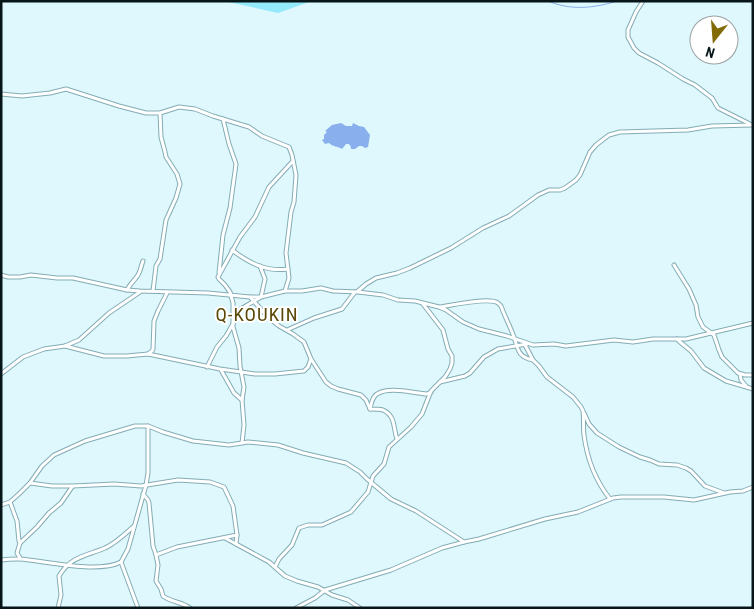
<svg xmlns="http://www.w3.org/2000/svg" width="754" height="609" viewBox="0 0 754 609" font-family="'Roboto Condensed',sans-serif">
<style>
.green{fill:#94e9fb}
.water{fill:#89afec}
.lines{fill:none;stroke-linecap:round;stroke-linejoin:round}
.stream{stroke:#89afec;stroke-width:1}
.street-casing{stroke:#83acb5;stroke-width:5}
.street{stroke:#fff;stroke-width:3}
.labels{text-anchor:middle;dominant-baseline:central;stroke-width:4;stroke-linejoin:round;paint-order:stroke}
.quarter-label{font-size:19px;letter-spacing:1px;fill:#594908;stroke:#fff}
</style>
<rect width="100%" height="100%" fill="#def8fd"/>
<polygon class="green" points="224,1 312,1 278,13"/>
<path class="water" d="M 341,123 L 346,126 L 352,126 L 353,123 L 359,126 L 364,127 L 370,135 L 368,147 L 365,148 L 362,146 L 359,146 L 355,149 L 351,149 L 351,147 L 349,144 L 346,144 L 342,149 C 337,146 333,147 329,143 L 325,144 L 322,140 L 324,139 L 324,135 L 327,132 L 325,131 L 332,125 Z"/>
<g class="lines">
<path class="stream" d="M 548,1 C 571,11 595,8 617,1"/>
<g class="street-casing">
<g id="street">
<polyline points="643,1 636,12 628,30 628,37 634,48 639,53 658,63 683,79 695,85 712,98 718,108 750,124"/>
<polyline points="1,94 22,96 50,93 66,89 119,106 146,113 160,113 179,107 195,109 213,116 249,127 262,136 289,147 292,155 296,175 294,202 291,212 286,253 289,278 285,291"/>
<path d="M 232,250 C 249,263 266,272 288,269"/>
<polyline points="674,265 689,289 696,305 698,317 703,327 714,335 719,350 722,357 738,373 745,375 753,375"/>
<polyline points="219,273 223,235 230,208 236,164 229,144 223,119"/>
<polyline points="1,275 8,277 20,277 31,275 57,278 73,278 127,290 140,291 208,293 250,297 261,297 285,291 302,291 321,288 333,291 358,292 383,295 398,300 415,301 439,307 446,310 463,322 479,329 507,336 533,345 554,344 566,346 614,340 633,342 653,339 686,339 753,323"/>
<path d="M 127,290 C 130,284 135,280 138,275 C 141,270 141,266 143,261"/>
<polyline points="153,291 156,266 160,259 166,220 176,198 180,184 177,174 166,157 165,152 161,137 160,113"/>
<polyline points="358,291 366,284 376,278 397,273 410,268 451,248 483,228 509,216 538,195 549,190 560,190 565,188 576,180 580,175 590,152 596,145 609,135 620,132 688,130 712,126 753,125"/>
<path d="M 250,297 L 268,317 L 279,326 L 293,334 L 304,342 L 311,359 L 326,382 L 331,386 L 338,389 L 361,395 L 366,400 L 370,409 C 374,409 379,409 383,410 C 396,416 393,428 397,439"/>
<path d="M 440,307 C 452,305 490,297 498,303 C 499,304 500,305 501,306 C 505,317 510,326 514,337 C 518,348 517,357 533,360"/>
<polyline points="234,313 261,297 265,279 260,266"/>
<polyline points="287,330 314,318 342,309 355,292"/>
<polyline points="677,339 680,342 691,351 704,368 726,381 753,389"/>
<path d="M 525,345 L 533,360 L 539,366 L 547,377 L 573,397 L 581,407 L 583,411 C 584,419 583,427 584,435 C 587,459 595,480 610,499"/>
<polyline points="65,346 104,356 127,356 148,354 220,369 255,374 275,374 304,371 308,367 311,359"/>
<polyline points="148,354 152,351 153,349 154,321 158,311 167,293"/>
<polyline points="207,367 217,347 226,336 233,324"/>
<polyline points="221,370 234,393 242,400"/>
<polyline points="1,374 23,357 44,349 65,346 79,340 109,313 140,292"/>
<polyline points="740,374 741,380 746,386"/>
<polyline points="440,382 465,376 470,373 484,357 498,349 527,344"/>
<path d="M 370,409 C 371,404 372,397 377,394 C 389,386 413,393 427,394 L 431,392"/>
<polyline points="584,413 589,424 597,433 619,447 640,457 650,460 659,464 677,465 686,468 691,471 705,486 724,493"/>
<polyline points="242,443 244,425 242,400 244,387 240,366 239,348 233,327 233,303 230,292 225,285 219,279 218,277 240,237 255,217 269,187 293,161"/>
<polyline points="30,483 52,486 73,486 114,484 141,486 178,480 210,482 224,487 233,506 237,535 236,544"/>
<polyline points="143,494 148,500 149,503 153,546 156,555 177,547 237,535"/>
<polyline points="10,502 17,521 19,541 20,543"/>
<polyline points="1,505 10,502 20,493 30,483 42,466 54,455 85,441 135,426 148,426 163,432 193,441 229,445 248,442 278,445 303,453 346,463 360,472 367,479 391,499 416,511 464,542"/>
<polyline points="225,538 269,562 285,576 297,581 318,587 332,595 348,600 360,608"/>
<path d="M 156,555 L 158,565 L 156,581 L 161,589 L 163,596 C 171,602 182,602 190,608"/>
<polyline points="20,558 17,553 20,543 37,527 49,513 61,503 72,487"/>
<path d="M 1,560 C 10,559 19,558 29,560 C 53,563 99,573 121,562 L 128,549 L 146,485 L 148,473 L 148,426"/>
<polyline points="121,562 138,608"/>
<polyline points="275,567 279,559 292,545 299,528 308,525 322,525 351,512 368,492 373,476 384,464 389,447 411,427 422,414 431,391 445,377 450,369 452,363 452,356 448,349 443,330 423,304"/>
<path d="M 58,608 L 61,595 L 59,576 C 71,556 86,556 105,548 C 116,543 125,534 134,526"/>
<polyline points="296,608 315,598 325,590 391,570 442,548 464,542 479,539 545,519 578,512 613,498 621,497 664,497 694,500 730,492 743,491 753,487"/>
</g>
</g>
<use href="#street" class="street"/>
</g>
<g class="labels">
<g class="quarter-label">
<text x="257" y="314">Q-KOUKIN</text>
</g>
</g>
<rect width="754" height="609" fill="none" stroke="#061619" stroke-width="5"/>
<g transform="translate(714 40) rotate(197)"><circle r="24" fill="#ffffff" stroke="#9ba2a3"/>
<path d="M0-4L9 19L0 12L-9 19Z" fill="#826b05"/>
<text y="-8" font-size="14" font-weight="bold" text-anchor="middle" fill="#061619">N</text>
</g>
</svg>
